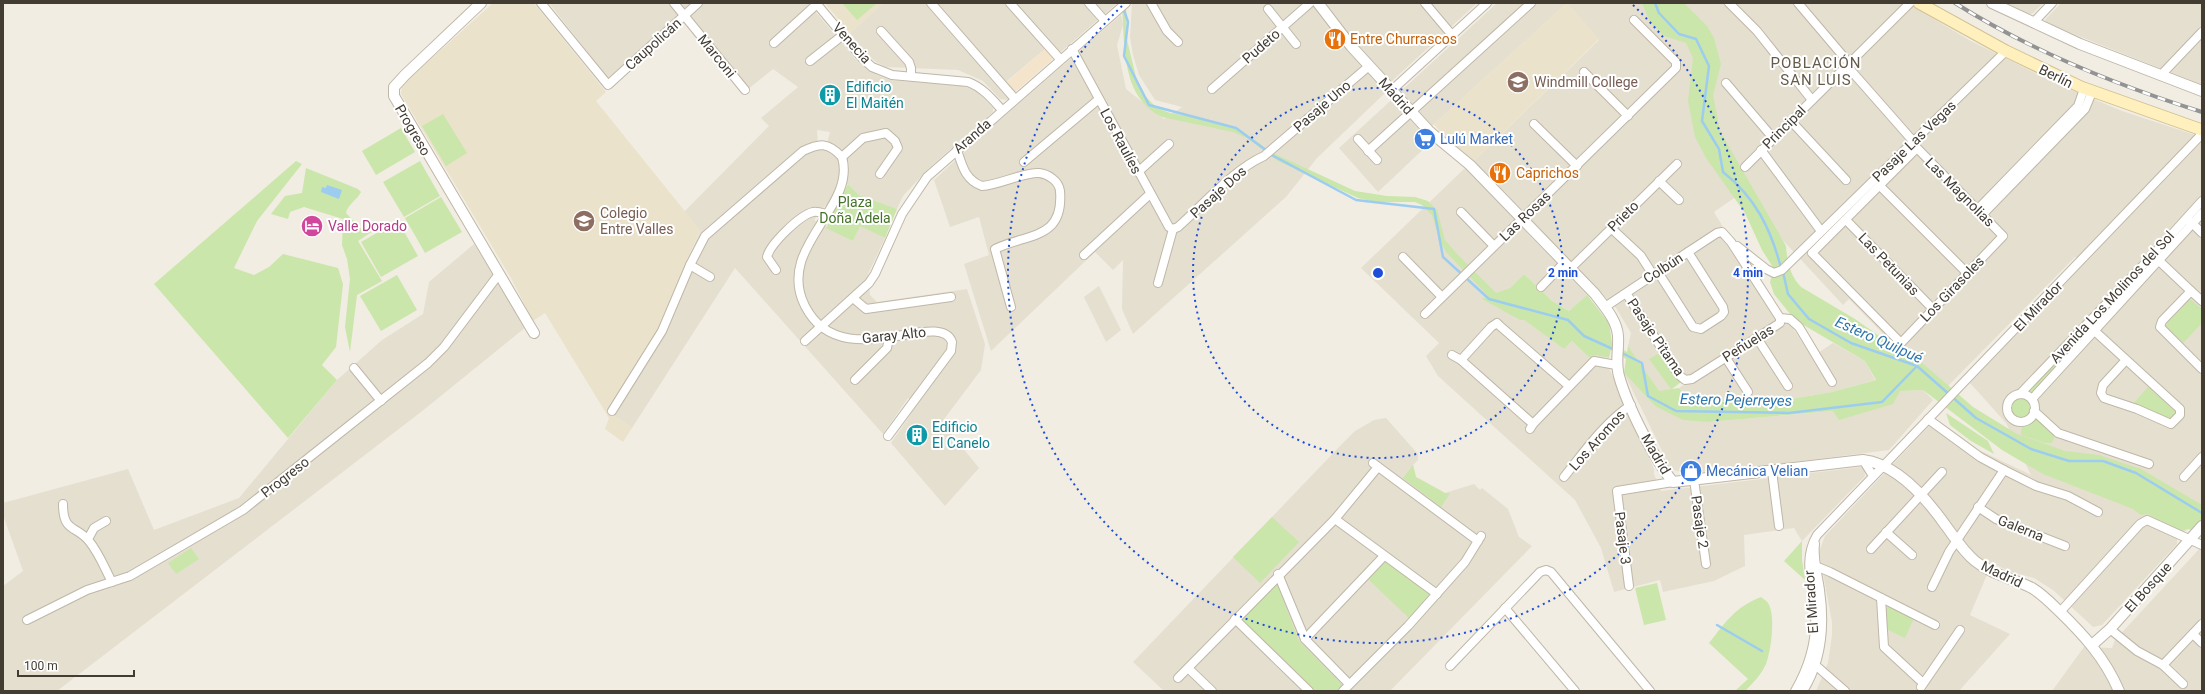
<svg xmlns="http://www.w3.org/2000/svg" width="2205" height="694" viewBox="0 0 2205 694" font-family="Roboto,sans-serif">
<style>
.residential{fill:#e5dfd0;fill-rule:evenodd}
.commercial{fill:#f4e4cc}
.education{fill:#ebe2cb}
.green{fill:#cae6aa}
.water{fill:#9ccdf0}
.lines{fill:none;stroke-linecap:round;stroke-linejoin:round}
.stream{stroke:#9ccdf0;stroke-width:2.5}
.minor-casing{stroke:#bfb7a8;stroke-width:10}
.tertiary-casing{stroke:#bfb7a8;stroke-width:12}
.secondary-casing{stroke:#d2c191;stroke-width:13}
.minor{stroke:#fff;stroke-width:8}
.tertiary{stroke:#fff;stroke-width:10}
.secondary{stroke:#fff0be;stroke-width:11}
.rail-casing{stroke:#939393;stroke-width:4}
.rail{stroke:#fff;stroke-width:2.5;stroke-dasharray:8;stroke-linecap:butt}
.ring{fill:none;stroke:#1d4ed8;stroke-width:2;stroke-dasharray:2 4}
.labels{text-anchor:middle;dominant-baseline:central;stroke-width:4;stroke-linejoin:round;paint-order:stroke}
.food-label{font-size:14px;fill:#c56008;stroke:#fff;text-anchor:start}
.street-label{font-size:14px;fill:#423c33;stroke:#fff}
.education-label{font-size:14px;fill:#785e54;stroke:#fff;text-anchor:start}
.culture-label{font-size:14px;fill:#0d838f;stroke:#fff;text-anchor:start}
.shop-label{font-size:14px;fill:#366cbe;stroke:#fff;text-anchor:start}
.park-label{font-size:14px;fill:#437327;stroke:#fff}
.hotel-label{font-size:14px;fill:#b23c85;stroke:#fff;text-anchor:start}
.neighbourhood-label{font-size:15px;letter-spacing:1px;fill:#655b4a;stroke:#fff}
.water-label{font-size:15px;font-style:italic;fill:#2d75ad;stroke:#fff}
.centre{fill:#1d4ed8;stroke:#fff;stroke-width:2}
.ring-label{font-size:12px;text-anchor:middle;font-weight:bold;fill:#1d4ed8;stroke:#fff;stroke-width:4;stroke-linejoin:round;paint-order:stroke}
</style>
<rect width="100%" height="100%" fill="#f1ede2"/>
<g class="residential">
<path d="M 549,3 L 808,3 L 858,62 L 877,75 L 890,80 L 963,86 L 976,91 L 993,108 L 993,112 L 929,168 L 903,196 L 897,209 L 859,195 L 848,184 L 823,208 L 814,220 L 853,241 L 860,225 L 885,238 L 868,274 L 870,295 L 877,302 L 967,289 L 985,344 L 981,370 L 942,422 L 979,468 L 945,506 L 891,443 L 917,405 L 908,398 L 883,434 L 735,268 L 632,428 L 606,410 L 659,327 L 700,231 L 684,212 L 769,126 L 761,118 L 798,87 L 773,69 L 747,90 L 685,10 L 608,78 ZM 817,130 L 830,132 L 826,148 L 818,146 Z"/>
<polygon points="883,3 1115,3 1116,4 1054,58 1046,48 1007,81 1016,91 1007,100 1000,99 983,81 958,70 886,67 876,62 867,54 850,33"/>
<polygon points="1132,3 1477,3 1393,80 1384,94 1317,158 1286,197 1133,334 1122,309 1123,260 1113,270 1095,252 991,351 964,264 989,255 979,217 950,227 934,180 988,130 1121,15 1123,25 1117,45 1126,89 1164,119 1182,107 1155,100 1139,75 1133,55 1130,37"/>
<polygon points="1497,3 1907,3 1969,40 2057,84 2122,111 2195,135 2108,227 2077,258 2075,257 1948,386 1903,346 1899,350 1849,299 1843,305 1740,194 1714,212 1723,227 1717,230 1775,318 1790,324 1812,357 1833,343 1865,361 1875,380 1832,392 1791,399 1724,399 1707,404 1688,400 1679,388 1689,381 1666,348 1671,389 1659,392 1628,346 1631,333 1616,308 1474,161 1599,40 1567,3 1422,135 1431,142 1378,192 1339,148"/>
<polygon points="2005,3 2043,3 2033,13 2028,15"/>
<polygon points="2061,3 2202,3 2202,85 2046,23 2045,20"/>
<polygon points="2202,141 2202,514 2177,539 2177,544 2102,625 2093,627 2053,590 2034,578 2011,572 1992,563 1970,615 2010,634 1959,691 1816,691 1828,663 1832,635 1832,622 1819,552 1825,536 1929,426 1938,420 1979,450 2031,475 2006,423 1970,383"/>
<polygon points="1465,168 1587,295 1569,311 1552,301 1524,274 1510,288 1483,299 1524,320 1564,349 1572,341 1590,358 1595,355 1604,357 1603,367 1609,368 1654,469 1654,474 1661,491 1861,467 1864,469 1865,476 1802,541 1794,528 1744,535 1745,566 1714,581 1663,592 1660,580 1614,592 1601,548 1575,500 1438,376 1426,356 1439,343 1361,268"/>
<polygon points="474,244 526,327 421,412 57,691 3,691 3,586 23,571 3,515 3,503 128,469 154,530 239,498 337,380 382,340 423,314 429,282"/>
<polygon points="1099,286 1121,330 1106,342 1084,297"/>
<polygon points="1624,373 1655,406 1708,422 1834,411 1900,391 1923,390 1933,400 1889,450 1691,475 1674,470 1669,465"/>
<polygon points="1386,418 1418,454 1418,460 1413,465 1416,477 1445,493 1474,484 1480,490 1482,488 1508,509 1519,537 1532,546 1390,691 1164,691 1133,662 1341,445 1355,431 1374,420"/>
<polygon points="2202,546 2202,691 2052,691 2084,647 2112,648 2115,640"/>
</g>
<polygon class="commercial" points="1046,48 1054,58 1016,91 1007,82"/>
<g class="education">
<polygon points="493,3 534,3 606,92 596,101 700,230 659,327 606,410 632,428 623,442 605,429 609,418 545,313 533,321 511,278 401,94 402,85"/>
<polygon points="825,3 883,3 850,33"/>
<polygon points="1567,3 1599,39 1474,161 1441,133 1434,124"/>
</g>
<g class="green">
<polygon points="842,3 877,3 857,20"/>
<path d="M 1642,3 L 1684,3 L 1707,26 L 1714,38 L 1721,64 L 1713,95 L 1720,131 L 1786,246 C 1787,262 1790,275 1801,287 L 1855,319 L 1899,350 L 1903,346 L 1973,407 L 2017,434 L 2065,451 L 2099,455 L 2141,469 L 2202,505 L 2202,536 L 2189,529 L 2181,531 L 2147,514 L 2141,515 L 2133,509 L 2043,474 L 2002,450 L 1923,390 L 1900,391 L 1893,404 L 1839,420 L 1833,411 L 1708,422 L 1683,420 L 1655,406 L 1624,373 L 1626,359 L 1611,349 L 1609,358 L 1595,355 L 1590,358 L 1572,341 L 1564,349 L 1524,320 L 1520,320 L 1482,299 L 1488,296 L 1446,252 L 1440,241 L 1432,215 L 1422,205 L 1415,202 L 1375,202 L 1358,198 L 1278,161 L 1247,138 L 1233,132 L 1162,117 C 1121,97 1125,46 1122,7 L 1126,6 L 1127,40 L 1137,81 L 1145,96 L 1157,108 L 1170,113 L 1208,120 L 1239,129 L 1273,153 L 1355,191 L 1387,196 L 1415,197 L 1428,201 L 1437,210 L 1445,240 L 1457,254 L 1496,293 L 1510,288 L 1524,274 L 1552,301 L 1569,311 L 1587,295 L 1609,323 L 1612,343 L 1627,352 L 1628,346 L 1659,391 L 1671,389 L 1649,359 L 1661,352 L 1681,382 L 1672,389 L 1679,388 L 1688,400 L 1707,404 L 1724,399 L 1791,399 L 1832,392 L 1876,380 L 1865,361 L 1795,320 L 1774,294 L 1770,282 L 1774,269 L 1762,250 L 1745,213 L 1706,158 L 1695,137 L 1688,101 L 1693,58 L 1686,43 L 1664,36 L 1650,22 Z"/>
<polygon points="443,114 467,153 446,166 422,126"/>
<polygon points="401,128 415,152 376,175 362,151"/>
<polygon points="296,161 302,164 257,221 234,268 254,275 269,267 283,254 338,268 343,284 336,347 322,365 337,380 288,438 154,284"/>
<polygon points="420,161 440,196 404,217 383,182"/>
<path d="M 306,168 L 358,189 L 361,192 C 357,200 348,204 346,213 L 362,230 L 372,222 L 376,229 L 358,241 L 382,281 L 357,295 L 350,352 L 345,327 L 350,279 L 347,259 L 342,245 L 343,219 L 304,207 L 290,212 L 288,219 L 271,214 L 285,196 L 302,193 Z"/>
<polygon points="848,184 859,195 897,209 885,238 860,226 853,241 826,228"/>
<polygon points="441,197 462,232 425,253 405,218"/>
<polygon points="398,221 418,256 381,277 361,242"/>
<polygon points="397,275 417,310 381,331 360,296"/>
<polygon points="2190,299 2202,309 2202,323 2183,343 2165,326"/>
<polygon points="2085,332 2033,393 2026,390"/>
<polygon points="2148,387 2177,413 2171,420 2134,403"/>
<circle cx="2020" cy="408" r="10"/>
<polygon points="1946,413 1988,441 1994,454 1971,441 1950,425"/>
<polygon points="2032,419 2040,420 2055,435 2052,443 2045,443 2021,435 2022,426"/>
<polygon points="1413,465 1416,477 1445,493 1450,493 1441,507 1403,478"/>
<polygon points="1272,517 1299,542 1260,583 1233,557"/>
<polygon points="1802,541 1802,560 1805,580 1784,561"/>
<polygon points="191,548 199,559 176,574 168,563"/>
<polygon points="1386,561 1431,595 1410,619 1368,579"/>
<polygon points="1276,581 1299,641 1341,683 1342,686 1337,691 1315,691 1241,618"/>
<polygon points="1657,583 1666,620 1644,625 1635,588"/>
<path d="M 1761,597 C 1763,599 1767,601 1768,603 C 1776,615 1771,651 1766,664 C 1761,675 1753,683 1745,691 L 1735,691 L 1748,679 L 1709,643 C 1726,622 1735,607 1761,597 Z"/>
<polygon points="1890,606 1914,618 1905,638 1886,629 1885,609"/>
</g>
<polygon class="water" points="327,185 342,190 339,199 321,192 322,187 326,188"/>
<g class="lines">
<g class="stream">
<path d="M 1655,3 L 1659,13 L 1679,34 L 1696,39 L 1709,66 L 1702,121 L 1719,149 L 1723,172 C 1755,197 1771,229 1781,268"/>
<polyline points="1123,7 1128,22 1124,56 1149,105 1236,128 1267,151"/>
<polyline points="1270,154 1356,200 1434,209 1443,257 1489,299 1568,320 1584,336 1615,350"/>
<polyline points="1783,272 1788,294 1809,319 1851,343 1917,366 1976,418 2031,449 2069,461 2103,461 2136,473 2202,513"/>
<polyline points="1620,352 1642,363 1648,396 1676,411 1789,413 1882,402 1917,366"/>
<polyline points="1717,625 1762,651"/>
</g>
<g class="minor-casing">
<g id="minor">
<polyline points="541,3 608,85 698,3"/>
<polyline points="674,3 745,90"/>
<path d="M 816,3 L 862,58 L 872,67 L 892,75 L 968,82 C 982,87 992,99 1002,110"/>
<polyline points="931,3 1015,99"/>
<polyline points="1010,3 1060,59"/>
<polyline points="1089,3 1105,21"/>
<polyline points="1151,3 1167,31 1178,42"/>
<polyline points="1425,3 1452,35"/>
<polyline points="1729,3 1757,31 1812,100"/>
<polyline points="1798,3 1849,63"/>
<polyline points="1268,9 1296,44"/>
<polyline points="2033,23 2052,3"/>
<polyline points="881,31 909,62 911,68 911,76"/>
<polyline points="774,43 817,4"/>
<polyline points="1072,49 1169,227 1173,229"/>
<polyline points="810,61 843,35"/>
<polyline points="1847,66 1913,141"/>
<polyline points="1584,72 1628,116"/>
<polyline points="2161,75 2202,32"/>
<polyline points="1726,83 1773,138"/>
<polyline points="1212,89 1310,3"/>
<polyline points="1391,91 1487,3"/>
<polyline points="1791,121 1846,180"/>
<polyline points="1534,124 1577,166"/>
<polyline points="1358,139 1377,160"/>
<polygon points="1917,148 2003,236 1901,343 1812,253"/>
<path d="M 957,150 C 962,165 965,180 982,186 C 999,185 1024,172 1039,173 C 1048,174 1059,181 1060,191 C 1064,240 1028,233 995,249 L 1011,307"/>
<polyline points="1761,150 1821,231"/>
<polyline points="1368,151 1531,3"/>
<polyline points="842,157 863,138 886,133 895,141 898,148 880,174"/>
<polyline points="1024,162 1099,99"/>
<polyline points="1745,167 1910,3"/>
<polyline points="1138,172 1169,144"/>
<polyline points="1659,181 1679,200"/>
<polyline points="1880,186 1967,273"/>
<polyline points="1977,210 2078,106 2084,89"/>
<polyline points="1461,212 1494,246"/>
<polyline points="1982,215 2085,109 2092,92"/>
<polyline points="2188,219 2202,233"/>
<polyline points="1846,220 1933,309"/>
<polyline points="1611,228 1641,256 1653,275"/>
<path d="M 1173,229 L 1178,227 C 1204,204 1233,170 1264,156 L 1369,66"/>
<polyline points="1737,246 1766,269 1774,273 1782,270 2006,51"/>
<polyline points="1084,255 1150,194"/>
<polyline points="1403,257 1442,297"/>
<polyline points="2155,257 2191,291"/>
<polyline points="690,265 710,277"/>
<polyline points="1570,269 1677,164"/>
<path d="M 776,270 L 767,257 C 770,244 800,215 813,212 C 818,211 822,213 826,214"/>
<polyline points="1658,272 1693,327 1701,329 1721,316 1724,312 1723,307 1688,252"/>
<polyline points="1158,283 1173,229"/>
<polyline points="1541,287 1564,263"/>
<polyline points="853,298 866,309 951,297"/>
<polyline points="2202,301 2191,291 2162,321 2160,327 2202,369"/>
<path d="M 1605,307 C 1642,282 1679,258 1717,233 L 1722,232 L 1731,242 L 1780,318 L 1780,323 L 1692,379 L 1685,380 L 1679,375 L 1626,293"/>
<polyline points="1425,314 1676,68 1676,62 1634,20"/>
<polyline points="1780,318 1790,319 1799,327 1832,382"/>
<polyline points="2087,324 2180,409 2180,415 2171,424 2137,409 2104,398 2101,393 2103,385 2126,360"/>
<polyline points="1757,338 1788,386"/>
<polyline points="805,341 869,283 875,274 902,214 927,177 1126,3"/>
<polyline points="1452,355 1461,360"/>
<polyline points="1726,358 1748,392"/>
<polyline points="354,368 381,401"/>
<polyline points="855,380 887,348 889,338"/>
<polyline points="2020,394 2153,255 2202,201"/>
<circle cx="2021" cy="408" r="14"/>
<polyline points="2032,399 2202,213"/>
<path d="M 612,411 L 662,331 L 690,265 L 705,236 L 803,151 C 820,143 828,142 842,157 C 857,208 775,247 805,306 C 841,377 939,307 952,342 L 951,351 L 888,436"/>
<polyline points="2034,411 2058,433 2149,464"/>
<polyline points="1928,419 1980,457 2004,470 2036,486 2068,496 2098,512"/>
<polyline points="1533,424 1461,360 1491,327 1497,323 1500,326 1569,386"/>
<polyline points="1530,429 1533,424 1594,361 1616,365"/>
<polyline points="1863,460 1873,476"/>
<polyline points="1373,463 1478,541"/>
<polyline points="1772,471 1779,526"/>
<path d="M 1564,477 C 1584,452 1604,423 1631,405"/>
<polyline points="2184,477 2202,457"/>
<polyline points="1694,480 1706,564"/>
<path d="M 63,504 C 63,533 76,525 89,541 C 99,553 105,569 112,582"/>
<polyline points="1978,507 1996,519 2065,546"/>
<polyline points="1335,519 1437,594"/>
<polyline points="1886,532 1912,555"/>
<polyline points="88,539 94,528 106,521"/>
<polyline points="1871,549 1942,472"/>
<polyline points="1813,565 1830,572 1935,625"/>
<polyline points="1278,574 1305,639 1349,684"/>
<polyline points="1629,586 1617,491 1673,482"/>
<polyline points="1932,587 1949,552 2004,470"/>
<polyline points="1881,598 1884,647 1923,683"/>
<polyline points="1505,608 1575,691"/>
<polyline points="2060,612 2140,524 2147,520 2202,545"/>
<polyline points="1235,619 1309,691"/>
<polyline points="27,620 87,590 130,576 243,510 428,363 444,347 499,274"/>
<polyline points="2110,629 2137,651 2163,665 2183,684"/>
<polyline points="2193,634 2202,643"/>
<polyline points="1305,639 1384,556"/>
<polyline points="1813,663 1845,691"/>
<polyline points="2163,665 2202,624"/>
<polyline points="1450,666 1540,572 1546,570 1551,572 1650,691"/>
<polyline points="1189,669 1212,691"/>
<polyline points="1178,678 1335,519 1378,467"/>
<polyline points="1921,687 1960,630"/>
<polyline points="1343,691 1408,626 1465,562 1481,536"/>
<path d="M 1795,691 C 1809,667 1817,641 1815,612 C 1813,585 1802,560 1817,535 L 2202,134"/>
<path d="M 1803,691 C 1822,661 1825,625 1820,590 C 1818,575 1813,559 1815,544"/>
</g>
</g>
<g class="tertiary-casing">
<g id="tertiary">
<polyline points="481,3 405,75 394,87 394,96 534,333"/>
<path d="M 1318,3 L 1351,46 L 1429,131 L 1470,165 L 1595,294 C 1604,306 1617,320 1618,336 C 1619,350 1615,362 1619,376 C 1627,405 1654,459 1673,482 L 1863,460 C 1897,464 1927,499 1946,526 C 1955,538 1963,551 1975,561 C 1992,575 2013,578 2032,588 C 2042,594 2050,602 2058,610 C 2083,634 2105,658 2119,691"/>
<polyline points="1992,3 2080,44 2202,91"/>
<polyline points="2092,645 2110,629 2202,526"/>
</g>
</g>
<g class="secondary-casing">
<polyline id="secondary" points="1919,3 2006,51 2081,87 2202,130"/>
</g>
<use href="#minor" class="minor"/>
<use href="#tertiary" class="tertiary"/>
<use href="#secondary" class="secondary"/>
<g class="rail-casing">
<path id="rail" d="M 1955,3 C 2031,51 2116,85 2202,112"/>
</g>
<use href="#rail" class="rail"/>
</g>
<g class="ring">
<circle cx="1378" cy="273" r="185"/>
<path d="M1633 5A370 370 0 1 1 1123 5"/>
</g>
<defs>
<g id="restaurant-disc" transform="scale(1.15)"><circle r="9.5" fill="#e8710a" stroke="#fff"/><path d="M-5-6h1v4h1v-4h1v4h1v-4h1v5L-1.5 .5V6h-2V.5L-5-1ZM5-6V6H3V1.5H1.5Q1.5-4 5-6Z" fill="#fff"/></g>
<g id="school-disc" transform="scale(1.15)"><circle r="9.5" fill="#8d6e63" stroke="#fff"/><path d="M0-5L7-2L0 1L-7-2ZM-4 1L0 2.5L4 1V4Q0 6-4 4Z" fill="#fff"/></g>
<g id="building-disc" transform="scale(1.15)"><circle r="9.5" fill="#0f9aa8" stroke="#fff"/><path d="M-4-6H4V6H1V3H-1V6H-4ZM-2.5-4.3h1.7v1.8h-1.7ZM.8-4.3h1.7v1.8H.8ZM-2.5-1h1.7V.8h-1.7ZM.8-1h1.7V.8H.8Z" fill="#fff"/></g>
<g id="supermarket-disc" transform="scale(1.15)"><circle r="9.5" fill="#3f7fe0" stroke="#fff"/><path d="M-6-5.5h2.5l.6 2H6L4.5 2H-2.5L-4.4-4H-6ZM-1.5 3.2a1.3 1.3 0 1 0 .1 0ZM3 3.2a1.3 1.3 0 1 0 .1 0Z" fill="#fff"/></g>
<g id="hotel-disc" transform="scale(1.15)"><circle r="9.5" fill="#d1479c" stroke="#fff"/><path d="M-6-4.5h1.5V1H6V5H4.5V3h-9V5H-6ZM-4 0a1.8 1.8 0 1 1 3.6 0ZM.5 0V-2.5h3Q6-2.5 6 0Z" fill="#fff"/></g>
<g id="shop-disc" transform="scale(1.15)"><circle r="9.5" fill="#3f7fe0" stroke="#fff"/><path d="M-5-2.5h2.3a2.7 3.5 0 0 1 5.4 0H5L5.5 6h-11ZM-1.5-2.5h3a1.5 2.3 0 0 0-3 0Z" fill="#fff"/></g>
</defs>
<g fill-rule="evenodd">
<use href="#restaurant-disc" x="1335" y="39"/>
<use href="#school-disc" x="1518" y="82"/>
<use href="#building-disc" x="830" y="95"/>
<use href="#supermarket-disc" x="1425" y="139"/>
<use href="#restaurant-disc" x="1500" y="173"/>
<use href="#school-disc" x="584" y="221"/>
<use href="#hotel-disc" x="312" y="226"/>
<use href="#building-disc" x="917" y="435"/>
<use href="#shop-disc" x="1691" y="471"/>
</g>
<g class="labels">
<g class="food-label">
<text x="1350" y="39">Entre Churrascos</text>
<text x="1516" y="173">Caprichos</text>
</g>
<g class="street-label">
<text transform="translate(852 43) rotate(48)">Venecia</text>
<text transform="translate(653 44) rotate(-42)">Caupolicán</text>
<text transform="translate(1261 46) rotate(-41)">Pudeto</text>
<text transform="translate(717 56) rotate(51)">Marconi</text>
<text transform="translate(2056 76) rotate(26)">Berlín</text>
<text transform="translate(1396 96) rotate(48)">Madrid</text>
<text transform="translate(1322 106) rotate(-41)">Pasaje Uno</text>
<text transform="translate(1784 127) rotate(-45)">Principal</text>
<text transform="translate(413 130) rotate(60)">Progreso</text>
<text transform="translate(972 136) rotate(-41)">Aranda</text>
<text transform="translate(1121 141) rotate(62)">Los Raulíes</text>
<text transform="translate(1914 141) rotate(-44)">Pasaje Las Vegas</text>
<text transform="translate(1218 192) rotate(-42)">Pasaje Dos</text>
<text transform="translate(1960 192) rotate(45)">Las Magnolias</text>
<text transform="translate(1525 216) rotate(-44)">Las Rosas</text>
<text transform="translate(1623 216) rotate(-45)">Prieto</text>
<text transform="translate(1889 264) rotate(46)">Las Petunias</text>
<text transform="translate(1663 268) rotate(-33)">Colbún</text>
<text transform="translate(1952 289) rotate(-46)">Los Girasoles</text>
<text transform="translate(2112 297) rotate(-47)">Avenida Los Molinos del Sol</text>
<text transform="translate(2038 306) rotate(-46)">El Mirador</text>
<text transform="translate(894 335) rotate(-6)">Garay Alto</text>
<text transform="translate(1656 337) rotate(56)">Pasaje Pitama</text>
<text transform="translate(1748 343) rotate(-32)">Peñuelas</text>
<text transform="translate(1597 440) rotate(-48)">Los Aromos</text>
<text transform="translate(1656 454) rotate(60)">Madrid</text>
<text transform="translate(285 477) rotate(-38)">Progreso</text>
<text transform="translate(1700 522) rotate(82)">Pasaje 2</text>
<text transform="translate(2021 528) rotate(22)">Galerna</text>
<text transform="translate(1623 538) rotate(83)">Pasaje 3</text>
<text transform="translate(2002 574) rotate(25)">Madrid</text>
<text transform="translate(2148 587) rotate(-48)">El Bosque</text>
<text transform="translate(1811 602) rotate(-94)">El Mirador</text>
</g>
<g class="education-label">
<text x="1534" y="82">Windmill College</text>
<text x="600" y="213">Colegio<tspan x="600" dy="16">Entre Valles</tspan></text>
</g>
<g class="culture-label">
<text x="846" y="87">Edificio<tspan x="846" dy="16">El Maitén</tspan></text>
<text x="932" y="427">Edificio<tspan x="932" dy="16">El Canelo</tspan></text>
</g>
<g class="shop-label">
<text x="1440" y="139">Lulú Market</text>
<text x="1706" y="471">Mecánica Velian</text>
</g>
<g class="park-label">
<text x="855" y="202">Plaza<tspan x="855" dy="16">Doña Adela</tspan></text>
</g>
<g class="hotel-label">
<text x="328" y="226">Valle Dorado</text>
</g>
<g class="neighbourhood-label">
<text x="1816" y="63">POBLACIÓN<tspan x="1816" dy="17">SAN LUIS</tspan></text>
</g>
<g class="water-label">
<text transform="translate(1879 340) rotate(24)">Estero Quilpué</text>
<text transform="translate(1736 400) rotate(1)">Estero Pejerreyes</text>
</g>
</g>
<circle cx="1378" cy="273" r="6" class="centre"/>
<g class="ring-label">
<text x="1563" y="277">2 min</text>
<text x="1748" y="277">4 min</text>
</g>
<rect width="2205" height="694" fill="none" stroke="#423c33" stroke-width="8"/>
<path d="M18 670v6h116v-6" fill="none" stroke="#423c33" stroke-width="2"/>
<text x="24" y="670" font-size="12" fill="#423c33" stroke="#ffffff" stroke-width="3" paint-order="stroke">100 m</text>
</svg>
